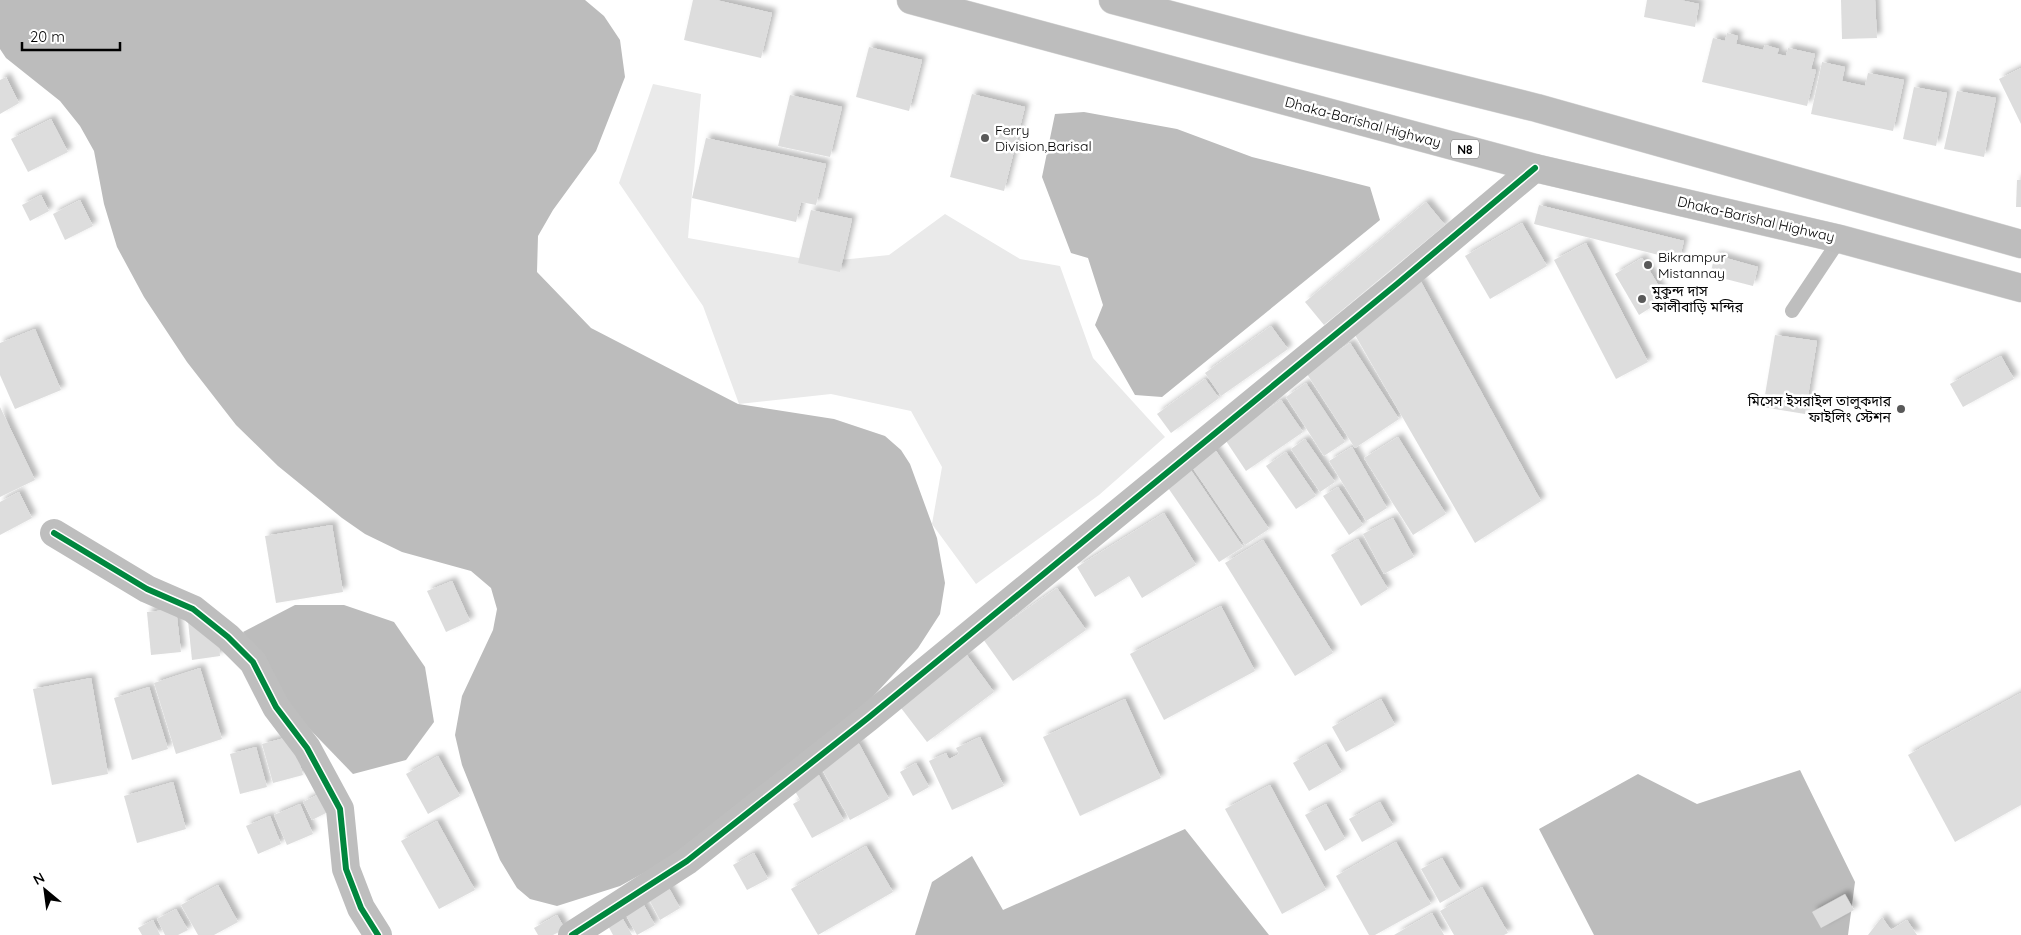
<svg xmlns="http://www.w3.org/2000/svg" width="2021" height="935" viewBox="0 0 2021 935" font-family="Quicksand,'Noto Sans Bengali',sans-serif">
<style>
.green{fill:#eaeaea}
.water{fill:#bcbcbc}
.building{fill:#ddd;filter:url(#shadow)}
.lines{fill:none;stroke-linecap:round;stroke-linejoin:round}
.trunk-casing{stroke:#dbdbdb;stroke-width:29}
.service{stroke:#bebebe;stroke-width:14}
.minor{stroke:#bebebe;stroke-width:28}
.trunk{stroke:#bdbdbd;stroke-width:28}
.cycleway-casing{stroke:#fff;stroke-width:9}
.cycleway{stroke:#00873e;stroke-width:6}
.poi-dot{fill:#595959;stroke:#fff;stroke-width:2}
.labels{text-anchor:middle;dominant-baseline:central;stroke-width:5;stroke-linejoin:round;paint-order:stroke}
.shield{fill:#fff;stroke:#4c4c4c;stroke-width:1}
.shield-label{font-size:12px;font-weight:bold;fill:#000}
.street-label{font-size:14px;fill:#000;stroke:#fff}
.poi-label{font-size:14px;fill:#000;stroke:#fff;text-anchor:start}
</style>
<defs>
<filter id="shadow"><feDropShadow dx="4.5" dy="-4.5" stdDeviation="2.5" flood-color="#0004"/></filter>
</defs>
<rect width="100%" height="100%" fill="#fff"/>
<polygon class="green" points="653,84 701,94 688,238 821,262 889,255 945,214 1020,259 1060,266 1093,358 1165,437 1099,495 976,584 932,524 942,467 911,411 831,394 739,404 703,306 619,183"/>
<g class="water">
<polygon points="0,0 585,0 604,16 620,40 625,77 596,151 553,210 538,236 537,272 591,328 738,404 834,419 885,436 901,450 910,464 937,538 945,583 940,614 918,648 866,704 671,858 620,886 557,906 530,899 517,888 500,860 462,765 455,735 462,696 493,630 497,609 491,588 471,571 402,552 365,534 342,518 278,466 236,425 187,362 144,297 117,247 104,204 94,151 80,126 60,101 6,58 0,49"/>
<polygon points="1084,112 1177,129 1252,157 1370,187 1380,220 1162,397 1135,395 1095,325 1103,305 1088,258 1071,253 1042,177 1055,114"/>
<polygon points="295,605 344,605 394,622 425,667 434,722 406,760 353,774 295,714 243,632"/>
<polygon points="1800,770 1855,882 1848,935 1594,935 1539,829 1638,774 1697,804"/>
<polygon points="1185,829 1269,935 915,935 932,882 972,856 1003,910"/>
</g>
<g class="building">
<polygon points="693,0 716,0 772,13 761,58 684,40"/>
<polygon points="1647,0 1680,0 1699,4 1695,27 1644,17"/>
<polygon points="1841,0 1875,0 1877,38 1842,39"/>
<polygon points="1727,33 1738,36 1736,44 1763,50 1765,45 1779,49 1777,54 1786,56 1788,48 1815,54 1811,69 1816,70 1807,106 1702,82 1713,38 1725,41"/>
<polygon points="869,47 922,60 909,111 856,97"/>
<polygon points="1822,62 1845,67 1842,81 1865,86 1868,73 1904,80 1893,131 1811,114"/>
<polygon points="2021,68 2021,124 1999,79"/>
<polygon points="6,77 19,103 0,114 0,80"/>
<polygon points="1914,87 1947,93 1936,146 1903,139"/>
<polygon points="1957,91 1996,98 1984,157 1944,149"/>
<polygon points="972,94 1025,107 1004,191 950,177"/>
<polygon points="790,95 842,107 830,157 778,146"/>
<polygon points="51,119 68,152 28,172 11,139"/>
<polygon points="706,138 826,164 816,205 801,202 796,222 692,198"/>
<polygon points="2017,180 2021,180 2021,207 2016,207"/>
<polygon points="41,195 49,211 30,221 22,205"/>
<polygon points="80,200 93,226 65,240 53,214"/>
<polygon points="1426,202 1445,225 1324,325 1305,302"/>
<polygon points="1539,205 1684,241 1679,260 1534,224"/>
<polygon points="811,210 852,219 840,272 798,263"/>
<polygon points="1522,223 1547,266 1490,299 1465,256"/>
<polygon points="1586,243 1648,362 1616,379 1554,260"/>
<polygon points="1715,255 1758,267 1753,286 1710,275"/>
<polygon points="1642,258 1666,298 1639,315 1615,274"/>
<polygon points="1420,280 1541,501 1475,543 1351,328"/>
<polygon points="1271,326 1288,349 1221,396 1205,373"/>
<polygon points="35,329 61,390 15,409 0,375 0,343"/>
<polygon points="1775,335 1817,341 1805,414 1763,407"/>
<polygon points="1350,343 1399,419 1355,448 1305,371"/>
<polygon points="2001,356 2014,379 1963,407 1950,384"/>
<polygon points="1205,379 1219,398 1171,433 1157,414"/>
<polygon points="1306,383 1345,442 1324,456 1286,397"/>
<polygon points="1281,400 1303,432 1246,471 1224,438"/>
<polygon points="0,407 35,480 0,497"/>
<polygon points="1398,437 1446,514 1413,535 1364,458"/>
<polygon points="1305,439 1335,482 1320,492 1291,449"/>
<polygon points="1212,445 1269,529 1245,545 1188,461"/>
<polygon points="1352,447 1387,508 1366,521 1329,461"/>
<polygon points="1286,452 1316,496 1296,509 1266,466"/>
<polygon points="1186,463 1243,547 1219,562 1162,479"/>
<polygon points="1338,487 1363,525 1349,535 1323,496"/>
<polygon points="19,492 32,518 0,535 0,502"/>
<polygon points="1164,513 1196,565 1142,598 1129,576 1095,597 1077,567"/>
<polygon points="1393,518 1414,557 1384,574 1363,534"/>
<polygon points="332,525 343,592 276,603 265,536"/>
<polygon points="1358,539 1388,589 1361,606 1331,555"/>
<polygon points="1263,540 1333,653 1295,676 1225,563"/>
<polygon points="452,581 470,621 446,632 427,591"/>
<polygon points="1057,588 1086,630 1013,681 983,639"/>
<polygon points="1221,606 1255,671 1164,720 1130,654"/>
<polygon points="176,609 181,652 151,655 147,612"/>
<polygon points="188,621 219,637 220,656 192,660"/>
<polygon points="966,654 994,692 927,742 898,704"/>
<polygon points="200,668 222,739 176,754 154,683"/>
<polygon points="91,678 108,774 52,785 33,689"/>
<polygon points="149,687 168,749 132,760 114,698"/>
<polygon points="2021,693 2021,805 1955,842 1908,755"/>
<polygon points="1125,699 1161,778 1080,816 1043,737"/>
<polygon points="1381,699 1395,725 1346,752 1332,727"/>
<polygon points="292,736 303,775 273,783 262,744"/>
<polygon points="980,737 1004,786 952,810 929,761 946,753 949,759 959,754 956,748"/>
<polygon points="858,742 889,799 850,820 819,764"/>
<polygon points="1326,744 1342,772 1309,791 1293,763"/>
<polygon points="256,747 267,787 240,794 230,754"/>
<polygon points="438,756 460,796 428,814 406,774"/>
<polygon points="916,763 929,787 913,796 900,772"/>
<polygon points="816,770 844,821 812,838 793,804 800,800 791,784"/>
<polygon points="173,782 186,829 137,843 124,796"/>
<polygon points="1270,785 1326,890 1282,914 1225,809"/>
<polygon points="319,794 328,812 312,820 303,802"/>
<polygon points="1380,802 1393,825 1362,842 1349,819"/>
<polygon points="300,804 313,834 287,845 274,815"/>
<polygon points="1326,804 1345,839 1325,851 1305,815"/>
<polygon points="270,816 281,844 258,854 246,826"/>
<polygon points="437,821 475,890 439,909 401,841"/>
<polygon points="1396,842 1431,904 1375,935 1369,935 1336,876"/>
<polygon points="866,846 893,892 818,935 791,889"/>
<polygon points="754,853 768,879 747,890 733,865"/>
<polygon points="1442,858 1461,891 1440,903 1421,869"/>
<polygon points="665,881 680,908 660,920 645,892"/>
<polygon points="218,885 238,922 214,935 198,935 181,905"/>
<polygon points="1482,887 1508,933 1504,935 1454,935 1440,911"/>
<polygon points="1845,894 1854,910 1821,928 1812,912"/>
<polygon points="641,900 655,925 637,935 623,910"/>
<polygon points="176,909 188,930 178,935 165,935 157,919"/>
<polygon points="1432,913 1444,935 1394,935"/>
<polygon points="620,914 632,935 613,935 606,922"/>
<polygon points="557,915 565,929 553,935 538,935 534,928"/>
<polygon points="1882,917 1891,930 1907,920 1917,935 1868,935"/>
<polygon points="153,920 160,935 142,935 138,928"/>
</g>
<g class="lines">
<g class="trunk-casing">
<g id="trunk">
<polyline points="911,0 1535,168 1840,239 2021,288"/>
<polyline points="1113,0 1300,49 1537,108 2021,244"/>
</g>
</g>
<polyline class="service" points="1792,311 1840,239"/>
<g class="minor">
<polyline points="54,533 147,589 193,609 228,637 253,662 276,707 307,748 340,809 346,869 361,908 378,935"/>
<polyline points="572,935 687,861 868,718 1397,284 1535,168"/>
</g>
<use href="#trunk" class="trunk"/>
<g class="cycleway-casing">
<g id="cycleway">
<polyline points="54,533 147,589 193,609 228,637 253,662 276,707 307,748 340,809 346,869 361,908 378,935"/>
<polyline points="572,935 687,861 868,718 1397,284 1535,168"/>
</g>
</g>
<use href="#cycleway" class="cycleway"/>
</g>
<g class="poi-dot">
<circle cx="985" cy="138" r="5"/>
<circle cx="1648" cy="265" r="5"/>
<circle cx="1642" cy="299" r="5"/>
<circle cx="1901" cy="409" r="5"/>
</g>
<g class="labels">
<rect class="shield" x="1451" y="139.5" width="28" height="19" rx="4"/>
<g class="shield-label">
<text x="1465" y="149">N8</text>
</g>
<g class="street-label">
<text transform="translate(1363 122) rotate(15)">Dhaka-Barishal Highway</text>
<text transform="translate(1756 219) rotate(13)">Dhaka-Barishal Highway</text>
</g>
<g class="poi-label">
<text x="995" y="130">Ferry<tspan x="995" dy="16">Division,Barisal</tspan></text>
<text x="1658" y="257">Bikrampur<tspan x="1658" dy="16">Mistannay</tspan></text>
<text x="1652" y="291">মুকুন্দ দাস<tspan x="1652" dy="16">কালীবাড়ি মন্দির</tspan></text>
<text x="1891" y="401" text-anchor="end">মিসেস ইসরাইল তালুকদার<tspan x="1891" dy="16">ফাইলিং স্টেশন</tspan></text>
</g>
</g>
<g transform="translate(45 890) rotate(331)" stroke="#ffffff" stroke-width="4" paint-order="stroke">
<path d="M0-4L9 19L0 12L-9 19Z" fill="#000000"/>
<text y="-8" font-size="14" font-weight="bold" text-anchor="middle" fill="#000000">N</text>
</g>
<path d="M22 42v8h98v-8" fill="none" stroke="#000000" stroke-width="2.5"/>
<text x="30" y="42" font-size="15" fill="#000000" stroke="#ffffff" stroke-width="4" paint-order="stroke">20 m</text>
</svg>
